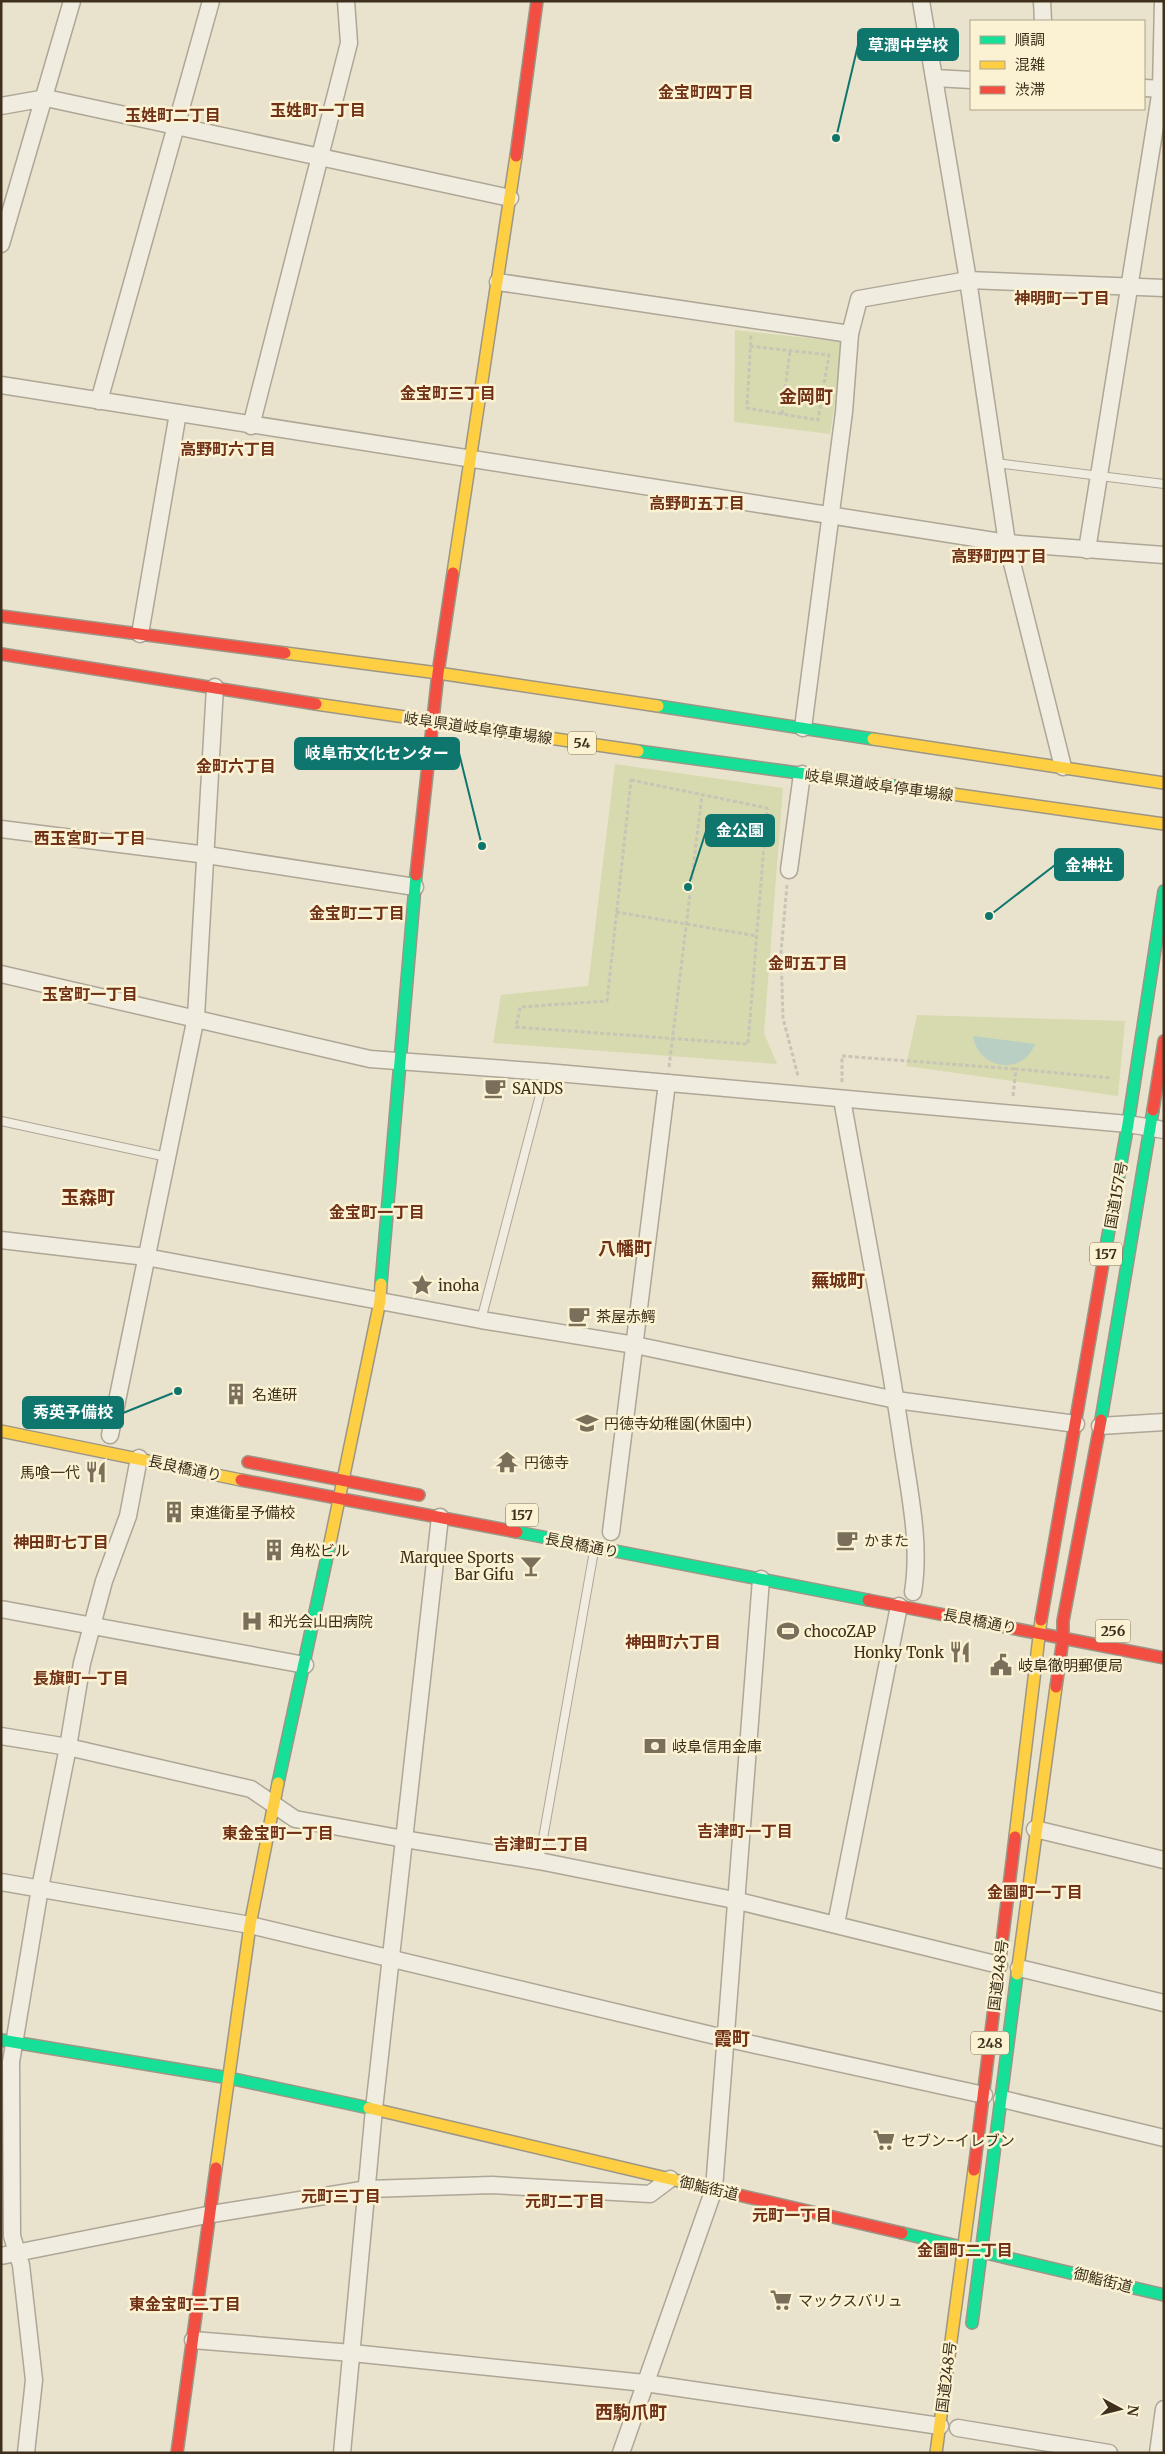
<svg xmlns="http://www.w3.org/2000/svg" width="1165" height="2454" viewBox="0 0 1165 2454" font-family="Merriweather,'Noto Sans JP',serif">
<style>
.green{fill:#d6daae}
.water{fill:#b9cfc3}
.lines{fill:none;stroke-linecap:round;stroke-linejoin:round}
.lane-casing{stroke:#aea696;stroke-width:10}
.street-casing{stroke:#aea696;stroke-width:19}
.fast-casing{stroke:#9d9686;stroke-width:14}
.slow-casing{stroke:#9d9686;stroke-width:14}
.jam-casing{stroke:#9d9686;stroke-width:14}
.path{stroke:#c8c4b6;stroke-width:3;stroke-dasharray:4 2.5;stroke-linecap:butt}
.lane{stroke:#f0ece0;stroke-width:8}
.street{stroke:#f0ece0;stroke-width:16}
.fast{stroke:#16e098;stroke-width:11}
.slow{stroke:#ffcf43;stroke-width:11}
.jam{stroke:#f24e42;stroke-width:11}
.labels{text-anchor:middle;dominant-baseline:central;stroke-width:5;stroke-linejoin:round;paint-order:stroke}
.shield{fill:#faf2d3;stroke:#766a53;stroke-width:1}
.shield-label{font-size:14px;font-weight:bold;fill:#3e301c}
.street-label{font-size:15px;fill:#3e301c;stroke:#faf2d3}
.poi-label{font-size:15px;fill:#3e301c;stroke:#faf2d3;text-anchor:start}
.neighbourhood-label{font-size:16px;font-weight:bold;fill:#713116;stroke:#faf2d3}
.quarter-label{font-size:18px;font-weight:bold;fill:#713116;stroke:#faf2d3}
.leader{fill:none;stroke:#0f766e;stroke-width:2}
.callout-dot{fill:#0f766e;stroke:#faf2d3;stroke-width:2}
.callout{fill:#0f766e;stroke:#0f766e;stroke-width:2}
.callout-label{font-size:16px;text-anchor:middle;font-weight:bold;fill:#fff}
</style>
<rect width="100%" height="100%" fill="#e9e3cd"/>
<g class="green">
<polygon points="735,330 844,342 830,434 734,422"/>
<polygon points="615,764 783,788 764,1033 777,1064 493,1043 501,995 588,986"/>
<polygon points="917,1015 1125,1021 1118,1096 906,1066"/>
</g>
<path class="water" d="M 973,1036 L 1035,1044 C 1022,1077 978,1069 973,1036 Z"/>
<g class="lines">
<g class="lane-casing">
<g id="lane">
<polyline points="996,463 1164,484"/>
<polyline points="1,1121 167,1157"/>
<polyline points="481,1320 546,1072"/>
<polyline points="539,1861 594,1551"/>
</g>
</g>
<g class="street-casing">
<g id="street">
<polyline points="921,1 968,280 1007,543 1063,767"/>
<polyline points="1042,1 1043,21"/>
<polyline points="935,78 971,80"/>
<polyline points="1144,88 1164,89"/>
<polyline points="1,106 46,98 510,198"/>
<polyline points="1,244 72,1"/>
<polyline points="498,282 850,334"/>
<polyline points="1,385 1007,543 1164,555"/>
<polyline points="99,401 211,1"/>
<polyline points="251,426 349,43 346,1"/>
<polyline points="1087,550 1161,89 1163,1"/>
<polyline points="140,634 178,413"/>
<polyline points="803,728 844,412 850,334 859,299 968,280 1164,288"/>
<polyline points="1,829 207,855 415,887"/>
<polyline points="789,870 802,774"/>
<polyline points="1,974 370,1059 546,1072 1128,1124 1164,1130"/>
<path d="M 842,1099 C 862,1213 885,1327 902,1442 C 909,1491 921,1543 913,1592"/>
<polyline points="1,1240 146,1257 481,1320 635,1345 896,1400 1076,1424"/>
<polyline points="1100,1426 1164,1422"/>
<polyline points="110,1435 196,1017 215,687"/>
<polyline points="611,1532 667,1083"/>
<polyline points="1,1609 305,1665"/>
<polyline points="1,1736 68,1747 251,1789 295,1819 404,1839 539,1861 734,1900 999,1965"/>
<polyline points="1035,1829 1164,1860"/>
<polyline points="1,1882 250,1925 724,2038 984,2095"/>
<polyline points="836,1924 899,1606"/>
<polyline points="1019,1968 1164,2003"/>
<polyline points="1002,2099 1164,2138"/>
<polyline points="1,2256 212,2214 368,2189 492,2185 650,2194 670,2179"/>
<polyline points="193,2340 352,2353 645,2383 940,2426"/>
<polyline points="958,2428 1109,2453"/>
<polyline points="26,2453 34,2380 21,2265 12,2236 11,2062 40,1888 68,1747 82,1663 104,1581 128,1516 139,1458"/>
<polyline points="342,2453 374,2109 440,1517"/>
<polyline points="621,2453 714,2189 761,1579"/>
<polyline points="1158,2453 1164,2409"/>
</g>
</g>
<g class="fast-casing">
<g id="fast">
<polyline points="658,706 873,739"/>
<polyline points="638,751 945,793"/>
<polyline points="1105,1252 1128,1124 1164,891"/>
<polyline points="381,1284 416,875"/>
<polyline points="1101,1420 1153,1110"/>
<polyline points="517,1532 868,1600"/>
<polyline points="278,1783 330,1543"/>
<polyline points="1,2040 229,2078 369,2108"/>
<polyline points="902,2233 1164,2295"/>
<polyline points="972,2323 1017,1974"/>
</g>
</g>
<g class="slow-casing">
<g id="slow">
<polyline points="453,573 516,156"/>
<polyline points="285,653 438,673 658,706"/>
<polyline points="316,704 638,751"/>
<polyline points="873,739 1164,783"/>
<polyline points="945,793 1164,824"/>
<polyline points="1,1431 241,1480"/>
<polyline points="330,1543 380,1301 381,1284"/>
<polyline points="1015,1837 1041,1620"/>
<polyline points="1017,1974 1056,1687"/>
<polyline points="369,2108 717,2190"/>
<polyline points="216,2168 250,1925 278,1783"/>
<polyline points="936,2453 974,2170"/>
</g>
</g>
<g class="jam-casing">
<g id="jam">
<polyline points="516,156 537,1"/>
<polyline points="1,616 285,653"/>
<polyline points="1,654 316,704"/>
<polyline points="416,875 438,673 453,573"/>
<polyline points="1153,1110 1164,1041"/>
<polyline points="248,1462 419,1495"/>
<polyline points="241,1480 517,1532"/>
<polyline points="868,1600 1164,1658"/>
<polyline points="1041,1620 1105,1252"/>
<polyline points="1056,1687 1063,1639 1063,1621 1101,1420"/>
<polyline points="974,2170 1015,1837"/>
<polyline points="717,2190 902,2233"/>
<polyline points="177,2453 216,2168"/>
</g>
</g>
<g class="path">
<polyline points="750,346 829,355 818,420 747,408 751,335"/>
<polyline points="782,414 790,351"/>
<polygon points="631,780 767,808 748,1044 516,1027 520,1007 607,1001"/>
<polyline points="787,885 781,952 783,1018 798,1076"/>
<polyline points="616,912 757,936"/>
<polyline points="669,1067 702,795"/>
<polyline points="842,1082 842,1056 1016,1069"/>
<polyline points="1013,1096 1016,1069 1111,1078"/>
</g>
<use href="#lane" class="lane"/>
<use href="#street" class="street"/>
<use href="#fast" class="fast"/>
<use href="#slow" class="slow"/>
<use href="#jam" class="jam"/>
</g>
<defs>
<g id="cafe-bare" transform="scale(1.725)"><path d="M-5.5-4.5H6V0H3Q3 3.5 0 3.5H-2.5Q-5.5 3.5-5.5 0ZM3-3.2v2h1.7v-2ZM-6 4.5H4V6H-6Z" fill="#7a6f5a" stroke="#faf2d3" stroke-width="2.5" paint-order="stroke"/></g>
<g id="sight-bare" transform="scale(1.725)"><path d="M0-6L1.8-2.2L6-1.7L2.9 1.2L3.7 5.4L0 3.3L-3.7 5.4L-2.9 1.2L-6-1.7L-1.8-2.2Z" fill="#7a6f5a" stroke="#faf2d3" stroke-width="2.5" paint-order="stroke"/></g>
<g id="building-bare" transform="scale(1.725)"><path d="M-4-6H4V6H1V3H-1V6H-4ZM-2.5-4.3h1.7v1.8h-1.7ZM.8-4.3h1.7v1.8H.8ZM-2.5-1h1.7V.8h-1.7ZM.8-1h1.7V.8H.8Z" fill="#7a6f5a" stroke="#faf2d3" stroke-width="2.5" paint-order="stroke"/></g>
<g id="school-bare" transform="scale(1.725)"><path d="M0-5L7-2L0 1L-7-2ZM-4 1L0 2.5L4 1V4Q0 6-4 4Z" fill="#7a6f5a" stroke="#faf2d3" stroke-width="2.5" paint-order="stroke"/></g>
<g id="temple-bare" transform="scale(1.725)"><path d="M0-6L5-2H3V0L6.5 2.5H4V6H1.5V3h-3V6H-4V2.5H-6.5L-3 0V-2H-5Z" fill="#7a6f5a" stroke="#faf2d3" stroke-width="2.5" paint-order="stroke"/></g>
<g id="restaurant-bare" transform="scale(1.725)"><path d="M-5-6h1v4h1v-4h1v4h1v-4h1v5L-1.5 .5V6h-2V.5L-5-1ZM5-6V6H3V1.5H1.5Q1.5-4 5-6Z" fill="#7a6f5a" stroke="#faf2d3" stroke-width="2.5" paint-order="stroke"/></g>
<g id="bar-bare" transform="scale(1.725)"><path d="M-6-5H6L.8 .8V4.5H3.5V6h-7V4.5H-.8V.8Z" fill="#7a6f5a" stroke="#faf2d3" stroke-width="2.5" paint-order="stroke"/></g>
<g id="hospital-bare" transform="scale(1.725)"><path d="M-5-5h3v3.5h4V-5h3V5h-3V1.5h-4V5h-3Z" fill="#7a6f5a" stroke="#faf2d3" stroke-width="2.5" paint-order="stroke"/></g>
<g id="stadium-bare" transform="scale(1.725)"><path d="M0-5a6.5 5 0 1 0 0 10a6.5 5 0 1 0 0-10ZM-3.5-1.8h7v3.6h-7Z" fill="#7a6f5a" stroke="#faf2d3" stroke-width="2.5" paint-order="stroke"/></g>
<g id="civic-bare" transform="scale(1.725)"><path d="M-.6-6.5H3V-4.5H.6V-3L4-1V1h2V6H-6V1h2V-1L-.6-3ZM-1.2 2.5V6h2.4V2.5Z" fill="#7a6f5a" stroke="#faf2d3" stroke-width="2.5" paint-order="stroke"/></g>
<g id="bank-bare" transform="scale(1.725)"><path d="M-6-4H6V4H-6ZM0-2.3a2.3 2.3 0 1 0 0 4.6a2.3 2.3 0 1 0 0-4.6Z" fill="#7a6f5a" stroke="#faf2d3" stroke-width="2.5" paint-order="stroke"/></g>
<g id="supermarket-bare" transform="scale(1.725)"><path d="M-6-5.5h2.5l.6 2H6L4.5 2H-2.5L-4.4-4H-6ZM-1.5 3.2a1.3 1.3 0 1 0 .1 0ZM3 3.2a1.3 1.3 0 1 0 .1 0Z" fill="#7a6f5a" stroke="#faf2d3" stroke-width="2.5" paint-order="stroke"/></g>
</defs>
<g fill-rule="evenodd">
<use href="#cafe-bare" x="495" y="1088"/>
<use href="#sight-bare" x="422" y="1285"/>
<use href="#cafe-bare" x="579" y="1316"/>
<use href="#building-bare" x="236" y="1394"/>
<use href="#school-bare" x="587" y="1423"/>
<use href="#temple-bare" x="507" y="1462"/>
<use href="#restaurant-bare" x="96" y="1472"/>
<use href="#building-bare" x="174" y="1512"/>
<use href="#cafe-bare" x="847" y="1540"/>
<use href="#building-bare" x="274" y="1550"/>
<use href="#bar-bare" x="531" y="1566"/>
<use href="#hospital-bare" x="252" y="1621"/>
<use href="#stadium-bare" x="788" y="1631"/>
<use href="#restaurant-bare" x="960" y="1652"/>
<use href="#civic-bare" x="1001" y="1665"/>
<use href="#bank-bare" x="655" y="1746"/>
<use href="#supermarket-bare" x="884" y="2140"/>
<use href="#supermarket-bare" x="781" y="2300"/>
</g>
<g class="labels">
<g class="shield">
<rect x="568" y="731.5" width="28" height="23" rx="4"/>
<rect x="1090" y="1242.5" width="32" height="23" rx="4"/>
<rect x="506" y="1503.5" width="32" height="23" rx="4"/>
<rect x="1095.5" y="1619.5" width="35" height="23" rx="4"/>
<rect x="971" y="2031.5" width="38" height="23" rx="4"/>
</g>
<g class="shield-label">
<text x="582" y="743">54</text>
<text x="1106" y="1254">157</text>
<text x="522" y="1515">157</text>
<text x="1113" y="1631">256</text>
<text x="990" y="2043">248</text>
</g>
<g class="street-label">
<text transform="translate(478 728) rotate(8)">岐阜県道岐阜停車場線</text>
<text transform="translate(879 785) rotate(8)">岐阜県道岐阜停車場線</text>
<text transform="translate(1116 1195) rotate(-80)">国道157号</text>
<text transform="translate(185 1468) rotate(12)">長良橋通り</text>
<text transform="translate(582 1545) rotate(11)">長良橋通り</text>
<text transform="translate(980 1621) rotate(11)">長良橋通り</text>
<text transform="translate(998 1975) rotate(-83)">国道248号</text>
<text transform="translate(709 2188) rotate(13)">御鮨街道</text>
<text transform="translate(1103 2280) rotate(14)">御鮨街道</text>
<text transform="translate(946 2377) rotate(-83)">国道248号</text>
</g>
<g class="poi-label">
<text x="512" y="1088">SANDS</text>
<text x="438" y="1285">inoha</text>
<text x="596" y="1316">茶屋赤鰐</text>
<text x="252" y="1394">名進研</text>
<text x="604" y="1423">円徳寺幼稚園(休園中)</text>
<text x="524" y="1462">円徳寺</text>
<text x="80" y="1472" text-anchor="end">馬喰一代</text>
<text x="190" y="1512">東進衛星予備校</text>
<text x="864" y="1540">かまた</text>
<text x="290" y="1550">角松ビル</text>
<text x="514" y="1557" text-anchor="end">Marquee Sports<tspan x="514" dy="17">Bar Gifu</tspan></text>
<text x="268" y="1621">和光会山田病院</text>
<text x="804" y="1631">chocoZAP</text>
<text x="944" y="1652" text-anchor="end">Honky Tonk</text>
<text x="1018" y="1665">岐阜徹明郵便局</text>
<text x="672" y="1746">岐阜信用金庫</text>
<text x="901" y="2140">セブン-イレブン</text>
<text x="798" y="2300">マックスバリュ</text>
</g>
<g class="neighbourhood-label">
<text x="706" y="92">金宝町四丁目</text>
<text x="318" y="110">玉姓町一丁目</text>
<text x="173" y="115">玉姓町二丁目</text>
<text x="1062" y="298">神明町一丁目</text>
<text x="448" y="393">金宝町三丁目</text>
<text x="228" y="449">高野町六丁目</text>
<text x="697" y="503">高野町五丁目</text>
<text x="999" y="556">高野町四丁目</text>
<text x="236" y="766">金町六丁目</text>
<text x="90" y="838">西玉宮町一丁目</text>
<text x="357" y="913">金宝町二丁目</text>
<text x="808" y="963">金町五丁目</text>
<text x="90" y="994">玉宮町一丁目</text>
<text x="377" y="1212">金宝町一丁目</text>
<text x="61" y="1542">神田町七丁目</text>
<text x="673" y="1642">神田町六丁目</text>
<text x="81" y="1678">長旗町一丁目</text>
<text x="745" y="1831">吉津町一丁目</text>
<text x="278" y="1833">東金宝町一丁目</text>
<text x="541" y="1844">吉津町二丁目</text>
<text x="1035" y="1892">金園町一丁目</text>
<text x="341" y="2196">元町三丁目</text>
<text x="565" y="2201">元町二丁目</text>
<text x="792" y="2215">元町一丁目</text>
<text x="965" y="2250">金園町二丁目</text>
<text x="185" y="2304">東金宝町二丁目</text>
</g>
<g class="quarter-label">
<text x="806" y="396">金岡町</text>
<text x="88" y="1197">玉森町</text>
<text x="625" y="1248">八幡町</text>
<text x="838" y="1280">蕪城町</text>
<text x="732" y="2038">霞町</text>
<text x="631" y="2412">西駒爪町</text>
</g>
</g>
<path class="leader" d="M836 138L858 45M482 846L459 753M688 887L706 831M989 916L1055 865M178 1391L123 1413"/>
<g class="callout-dot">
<circle cx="836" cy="138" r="5"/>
<circle cx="482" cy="846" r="5"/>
<circle cx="688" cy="887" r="5"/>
<circle cx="989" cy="916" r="5"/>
<circle cx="178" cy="1391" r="5"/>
</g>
<g class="callout">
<rect x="858" y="29" width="100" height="31" rx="5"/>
<rect x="295" y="738" width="164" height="31" rx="5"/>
<rect x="706" y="815" width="68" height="31" rx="5"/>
<rect x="1055" y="849" width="68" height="31" rx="5"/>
<rect x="23" y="1397" width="100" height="31" rx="5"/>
</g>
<g class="callout-label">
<text x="908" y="51">草潤中学校</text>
<text x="377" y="759">岐阜市文化センター</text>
<text x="740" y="836">金公園</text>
<text x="1089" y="871">金神社</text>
<text x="73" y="1418">秀英予備校</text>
</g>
<rect width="1165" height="2454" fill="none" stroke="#3e301c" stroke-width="5"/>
<rect x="970" y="20" width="175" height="90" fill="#faf2d3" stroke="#afa48a"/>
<rect x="980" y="36" width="25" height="8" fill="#16e098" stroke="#afa48a"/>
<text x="1015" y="45" font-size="15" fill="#3e301c">順調</text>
<rect x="980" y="61" width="25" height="8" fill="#ffcf43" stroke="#afa48a"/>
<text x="1015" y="70" font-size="15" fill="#3e301c">混雑</text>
<rect x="980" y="86" width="25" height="8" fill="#f24e42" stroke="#afa48a"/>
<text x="1015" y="95" font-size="15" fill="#3e301c">渋滞</text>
<g transform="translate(1120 2409) rotate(97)" stroke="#faf2d3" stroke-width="4" paint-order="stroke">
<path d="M0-4L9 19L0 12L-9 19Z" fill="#3e301c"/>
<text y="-8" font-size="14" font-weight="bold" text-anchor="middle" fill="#3e301c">N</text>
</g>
</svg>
